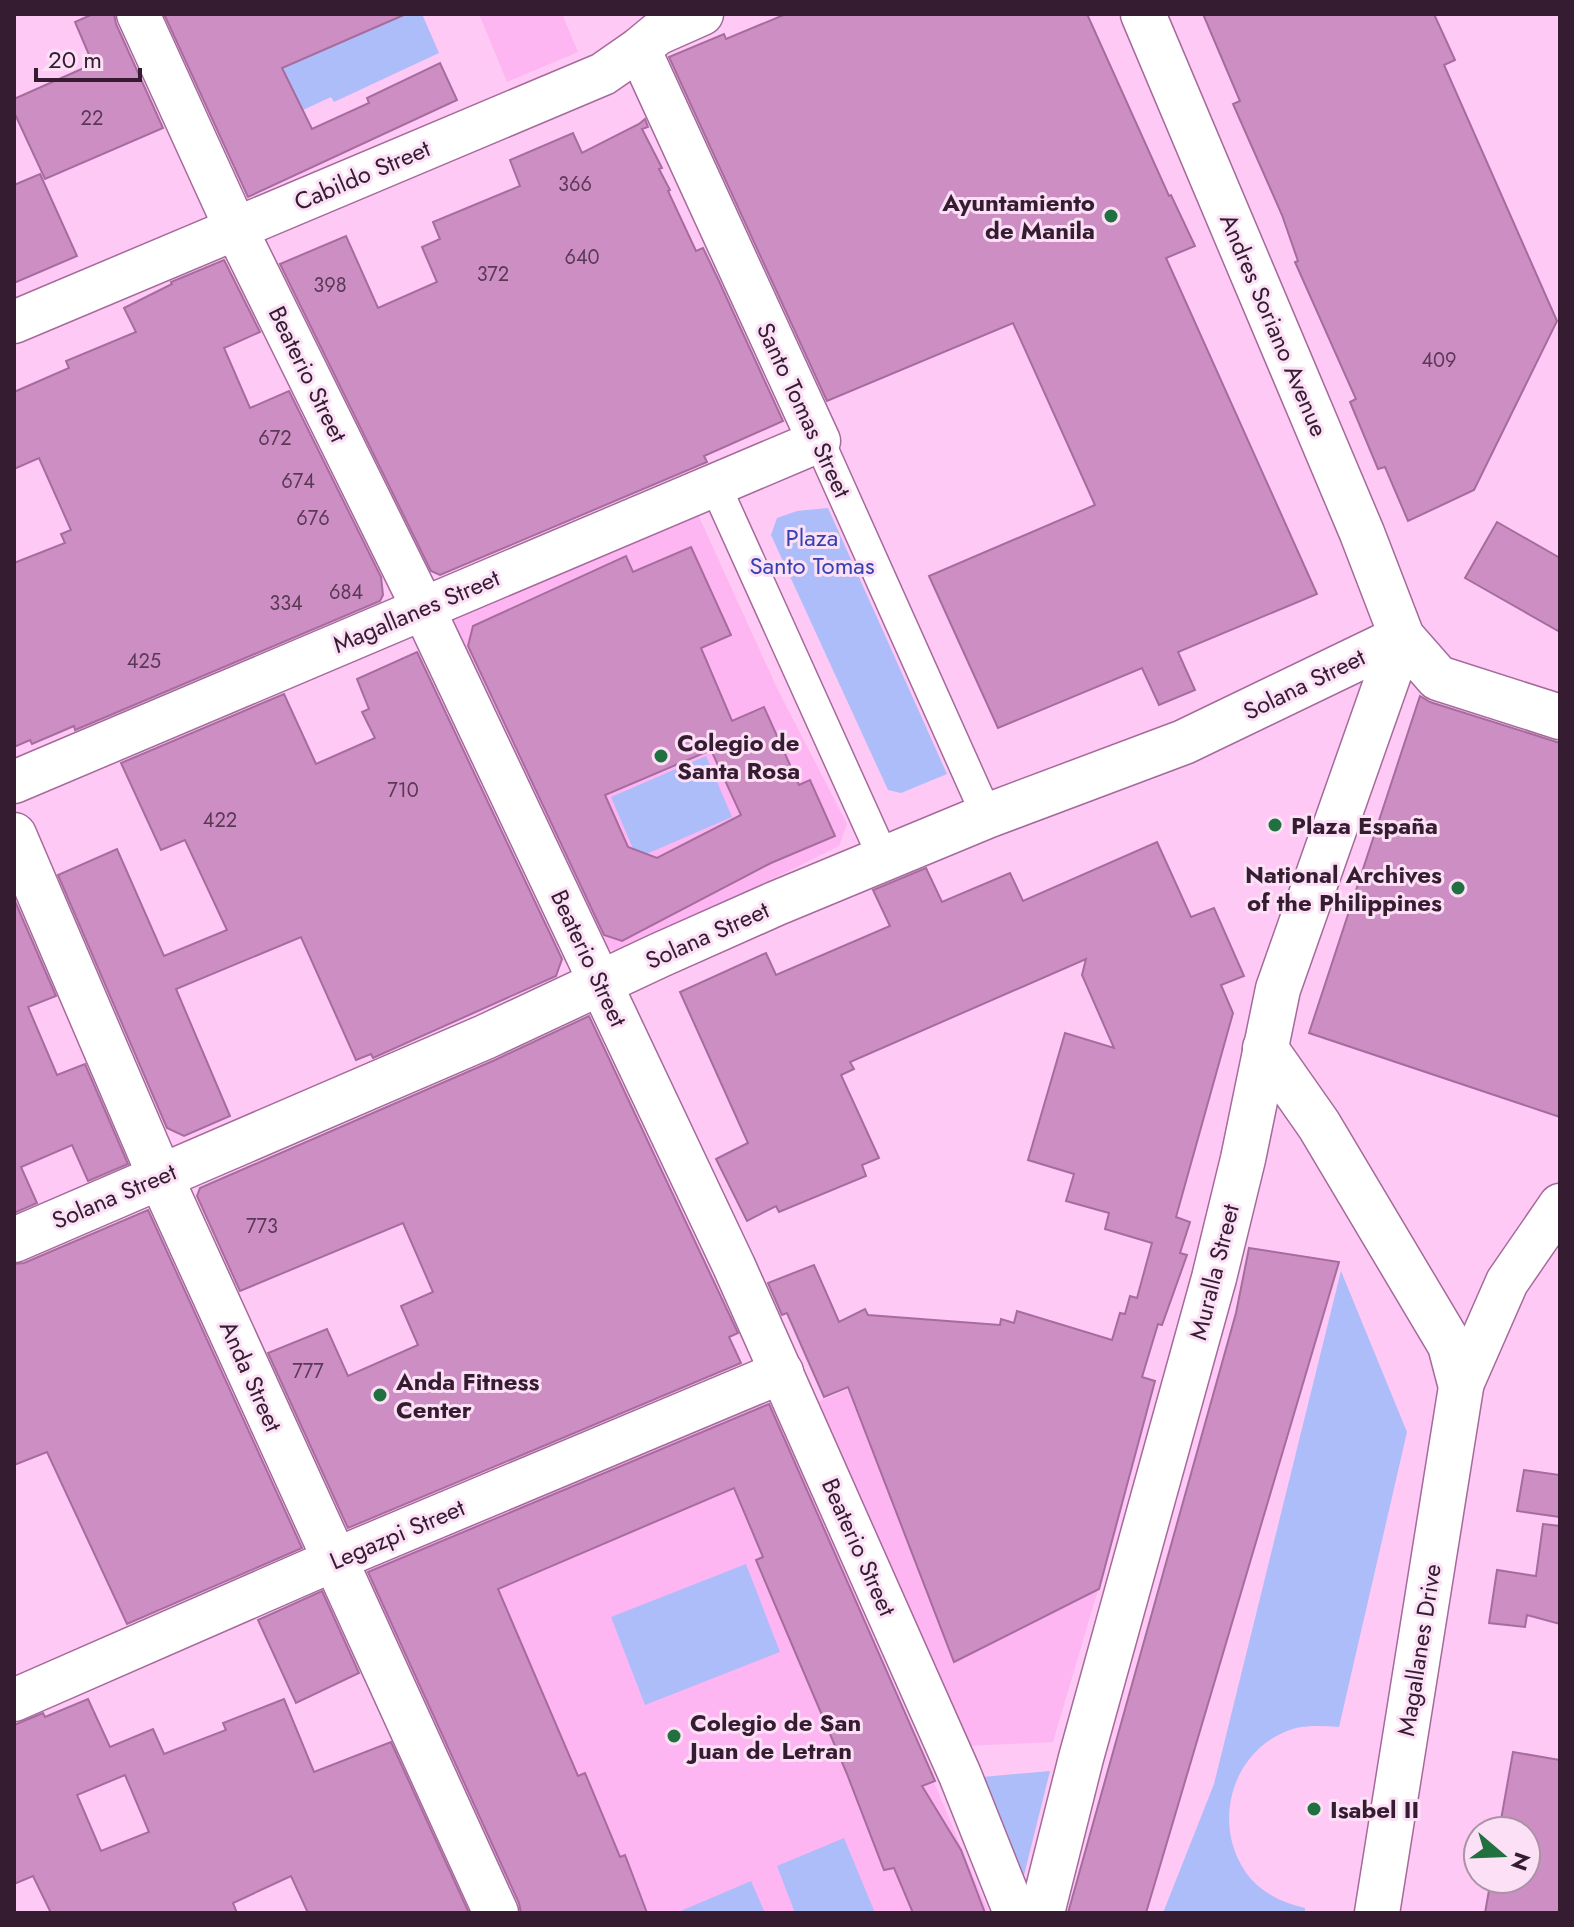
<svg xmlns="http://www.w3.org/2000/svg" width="1574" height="1927" viewBox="0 0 1574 1927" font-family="Jost,sans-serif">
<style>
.built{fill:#fdb6f1}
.green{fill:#adbdf9}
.building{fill:#cd8fc3;stroke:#a76c9e;stroke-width:2;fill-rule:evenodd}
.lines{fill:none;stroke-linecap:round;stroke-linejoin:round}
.pedestrian-casing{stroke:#a56a9c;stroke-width:33}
.minor-casing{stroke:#a56a9c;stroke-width:45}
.tertiary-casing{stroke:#a56a9c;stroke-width:47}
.pedestrian{stroke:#fff;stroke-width:30}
.minor{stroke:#fff;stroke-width:42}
.tertiary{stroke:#fff;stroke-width:44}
.poi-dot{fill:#217040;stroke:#fbe0f6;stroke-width:3}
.labels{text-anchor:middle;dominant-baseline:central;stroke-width:6;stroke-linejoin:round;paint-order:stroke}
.number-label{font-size:20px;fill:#5b3956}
.street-label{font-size:24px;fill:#351c31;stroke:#fbe0f6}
.poi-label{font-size:24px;font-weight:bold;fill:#351c31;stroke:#fbe0f6;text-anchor:start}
.park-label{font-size:24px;fill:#3641b0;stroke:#fbe0f6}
</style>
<rect width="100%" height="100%" fill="#fec9f4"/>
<g class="built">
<polygon points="479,14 562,14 578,52 507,82"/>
<polygon points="695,508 777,688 847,824 839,846 623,953 597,946 446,619"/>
<polygon points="917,1358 1098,1590 1053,1742 966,1746 814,1404"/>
<polygon points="770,1394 989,1913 512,1913 359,1568"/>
</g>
<g class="green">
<polygon points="406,14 422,14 439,53 334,102 331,97 303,110 300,104 297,105 280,68"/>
<polygon points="828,508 947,774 901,793 888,790 771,535 777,518 797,511"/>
<polygon points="706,756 732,817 637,858 611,797"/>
<path d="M 1341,1271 L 1407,1432 L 1339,1727 C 1325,1726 1310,1725 1296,1728 C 1231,1746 1208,1828 1251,1879 C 1266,1895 1284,1903 1305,1908 L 1305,1913 L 1163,1913 L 1214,1784 Z"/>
<polygon points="746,1564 780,1652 645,1705 611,1617"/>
<polygon points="1050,1771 1023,1879 982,1777"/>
<polygon points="844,1838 875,1913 795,1913 777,1866"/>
<polygon points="751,1881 765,1913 676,1913"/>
</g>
<g class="building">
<polygon points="93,14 114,14 116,24 163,128 45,179 14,112 14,99 93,64 75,22"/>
<polygon points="164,14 406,14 282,68 312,129 369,103 367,98 440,63 457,100 248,197"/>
<polygon points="786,14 1087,14 1169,196 1171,195 1195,246 1166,258 1317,594 1178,652 1195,690 1159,705 1142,668 998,728 929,576 1095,505 1013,323 827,401 669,57 724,34 726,39"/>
<polygon points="1203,14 1434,14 1455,60 1444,65 1557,321 1474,490 1408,521 1385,467 1378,469 1350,402 1356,399 1295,262 1298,261 1282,215 1233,104 1240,101"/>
<polygon points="645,119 648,127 642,129 662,168 659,169 670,190 668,191 696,251 703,248 718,279 783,421 704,456 707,462 440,575 431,571 280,264 346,236 378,308 437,282 422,247 440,239 433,222 520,186 510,160 573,133 582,153 639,124"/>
<polygon points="40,174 77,256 14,283 14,185"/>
<polygon points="224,260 260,332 224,348 250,408 289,391 381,577 383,595 380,601 75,730 74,726 32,744 30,740 14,747 14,563 65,543 61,534 71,530 39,458 14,469 14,392 69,368 66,361 136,332 124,308 172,284 171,282"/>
<polygon points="1497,522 1560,558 1560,632 1465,578"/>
<path d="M 691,547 L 731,635 L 701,648 L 732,721 L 764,707 L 799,785 L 810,780 L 835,836 L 771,863 L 622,941 L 604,935 L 468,646 L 473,626 L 626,556 L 633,572 ZM 711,750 L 741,815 L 657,858 L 628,847 L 605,795 Z"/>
<polygon points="417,652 562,959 556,976 373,1058 371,1054 356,1060 301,937 176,989 230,1116 184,1136 167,1128 58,875 117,849 164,956 227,930 185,840 161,850 121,763 284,694 316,764 375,738 362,712 369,709 357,679"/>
<polygon points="1420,696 1430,702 1560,743 1560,1117 1309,1033"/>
<polygon points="1157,842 1191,917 1214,908 1244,976 1221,985 1233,1013 1176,1217 1190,1222 1180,1253 1187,1255 1162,1325 1158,1324 1142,1377 1155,1381 1099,1589 954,1662 848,1387 824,1397 787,1313 782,1315 768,1283 814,1265 839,1322 865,1309 868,1315 1000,1325 1001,1319 1014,1323 1017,1311 1112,1340 1120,1313 1125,1314 1130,1296 1137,1298 1152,1243 1105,1229 1109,1213 1066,1201 1074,1174 1028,1160 1065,1033 1114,1048 1082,975 1086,959 850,1062 854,1069 841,1075 879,1158 862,1165 866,1176 779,1212 776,1206 747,1221 716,1159 748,1143 680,992 766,953 776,975 890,926 873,890 926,868 942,902 1010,873 1023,901"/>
<polygon points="14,899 56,996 28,1007 57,1075 85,1064 128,1164 88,1181 72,1145 21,1167 37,1203 14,1213"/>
<polygon points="589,1016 738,1333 729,1337 741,1363 348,1528 268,1353 327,1329 348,1376 418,1345 401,1306 433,1292 403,1223 240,1291 197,1196 200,1188 495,1060"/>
<polygon points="148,1210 302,1548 127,1624 47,1452 14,1465 14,1264 24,1263"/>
<polygon points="1249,1248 1339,1262 1146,1913 1068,1913 1236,1313"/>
<polygon points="769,1404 935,1781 922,1786 961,1850 985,1913 913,1913 894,1868 884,1870 847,1774 756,1560 763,1557 734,1488 498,1589 578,1776 585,1773 620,1857 625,1855 647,1913 521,1913 519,1903 368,1572"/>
<polygon points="1524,1470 1560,1475 1560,1517 1517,1511"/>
<polygon points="1543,1524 1560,1526 1560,1624 1527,1615 1525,1627 1489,1623 1497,1570 1536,1576"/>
<polygon points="322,1591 359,1673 296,1703 258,1620"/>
<path d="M 88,1699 L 110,1747 L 153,1729 L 164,1754 L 226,1730 L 223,1723 L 284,1699 L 314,1772 L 391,1742 L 469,1913 L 308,1913 L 291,1876 L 233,1903 L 237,1913 L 51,1913 L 33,1876 L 14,1884 L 14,1725 L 43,1713 L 45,1717 ZM 125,1775 L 149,1832 L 101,1851 L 77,1795 Z"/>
<polygon points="1513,1752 1560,1760 1560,1913 1485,1913 1491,1879 1526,1879 1526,1831 1499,1831"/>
</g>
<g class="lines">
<g class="pedestrian-casing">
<g id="pedestrian">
<polyline points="819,441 987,816"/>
<polyline points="715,485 884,859"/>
</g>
</g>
<g class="minor-casing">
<g id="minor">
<polyline points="138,14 236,229 423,608 734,1266 960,1775 1015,1913"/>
<polyline points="14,322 603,74 639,49 657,34 702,14"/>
<polyline points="14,782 819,441 639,49"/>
<polyline points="1461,1387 1507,1282 1560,1205"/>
<polyline points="14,1700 334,1560 782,1372"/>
</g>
</g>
<g class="tertiary-casing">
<g id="tertiary">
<polyline points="1143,14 1362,533 1402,637 1438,678 1560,717"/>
<polyline points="14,835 160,1176 496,1913"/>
<polyline points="1265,1048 1319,1125 1450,1345 1461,1387 1377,1913"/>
<polyline points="14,1240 485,1037 660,955 777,903 987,816 1184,742 1402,637"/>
<polyline points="1042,1913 1081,1758 1214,1278 1243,1159 1278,989 1402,637"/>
</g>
</g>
<use href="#pedestrian" class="pedestrian"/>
<use href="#minor" class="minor"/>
<use href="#tertiary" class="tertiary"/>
</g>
<g class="poi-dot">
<circle cx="1111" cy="216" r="8"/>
<circle cx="661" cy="756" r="8"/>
<circle cx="1275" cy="825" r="8"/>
<circle cx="1458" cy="888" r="8"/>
<circle cx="380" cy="1395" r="8"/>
<circle cx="674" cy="1736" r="8"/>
<circle cx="1314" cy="1809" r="8"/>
</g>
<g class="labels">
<g class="number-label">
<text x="92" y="118">22</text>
<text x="575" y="184">366</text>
<text x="582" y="257">640</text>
<text x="493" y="274">372</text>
<text x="330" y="285">398</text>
<text x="1439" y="360">409</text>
<text x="275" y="438">672</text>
<text x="298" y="481">674</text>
<text x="313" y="518">676</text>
<text x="346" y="592">684</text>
<text x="286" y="603">334</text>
<text x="144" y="661">425</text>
<text x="403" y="790">710</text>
<text x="220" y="820">422</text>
<text x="262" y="1226">773</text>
<text x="308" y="1371">777</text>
</g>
<g class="street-label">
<text transform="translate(362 175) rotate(-23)">Cabildo Street</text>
<text transform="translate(1274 325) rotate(67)">Andres Soriano Avenue</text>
<text transform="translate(308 374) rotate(64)">Beaterio Street</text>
<text transform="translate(804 410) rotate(65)">Santo Tomas Street</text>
<text transform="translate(416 611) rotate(-23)">Magallanes Street</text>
<text transform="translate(1304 684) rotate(-26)">Solana Street</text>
<text transform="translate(707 935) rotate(-24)">Solana Street</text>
<text transform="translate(589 958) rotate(65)">Beaterio Street</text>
<text transform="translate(114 1196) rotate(-23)">Solana Street</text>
<text transform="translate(1214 1272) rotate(-76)">Muralla Street</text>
<text transform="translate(251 1376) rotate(66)">Anda Street</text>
<text transform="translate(397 1534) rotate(-23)">Legazpi Street</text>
<text transform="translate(859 1547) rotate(66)">Beaterio Street</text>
<text transform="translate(1419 1650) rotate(-81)">Magallanes Drive</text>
</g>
<g class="poi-label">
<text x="1095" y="202" text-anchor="end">Ayuntamiento<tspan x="1095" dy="28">de Manila</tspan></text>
<text x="677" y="742">Colegio de<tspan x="677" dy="28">Santa Rosa</tspan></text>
<text x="1291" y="825">Plaza España</text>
<text x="1442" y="874" text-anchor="end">National Archives<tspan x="1442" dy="28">of the Philippines</tspan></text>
<text x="396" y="1381">Anda Fitness<tspan x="396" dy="28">Center</tspan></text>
<text x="690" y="1722">Colegio de San<tspan x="690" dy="28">Juan de Letran</tspan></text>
<text x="1330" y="1809">Isabel II</text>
</g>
<g class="park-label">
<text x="812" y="537">Plaza<tspan x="812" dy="28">Santo Tomas</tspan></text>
</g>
</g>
<rect width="1574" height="1927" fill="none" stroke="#351c31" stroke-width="32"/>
<g transform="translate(1502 1855) rotate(109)"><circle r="38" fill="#fbe0f6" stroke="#ac92a7" stroke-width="2"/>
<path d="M0-6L14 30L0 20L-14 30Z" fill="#217040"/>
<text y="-12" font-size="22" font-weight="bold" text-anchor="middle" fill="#351c31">N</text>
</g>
<path d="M36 68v12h104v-12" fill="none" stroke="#351c31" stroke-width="4"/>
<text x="48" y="68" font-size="24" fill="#351c31" stroke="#fbe0f6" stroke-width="6" paint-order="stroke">20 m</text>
</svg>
